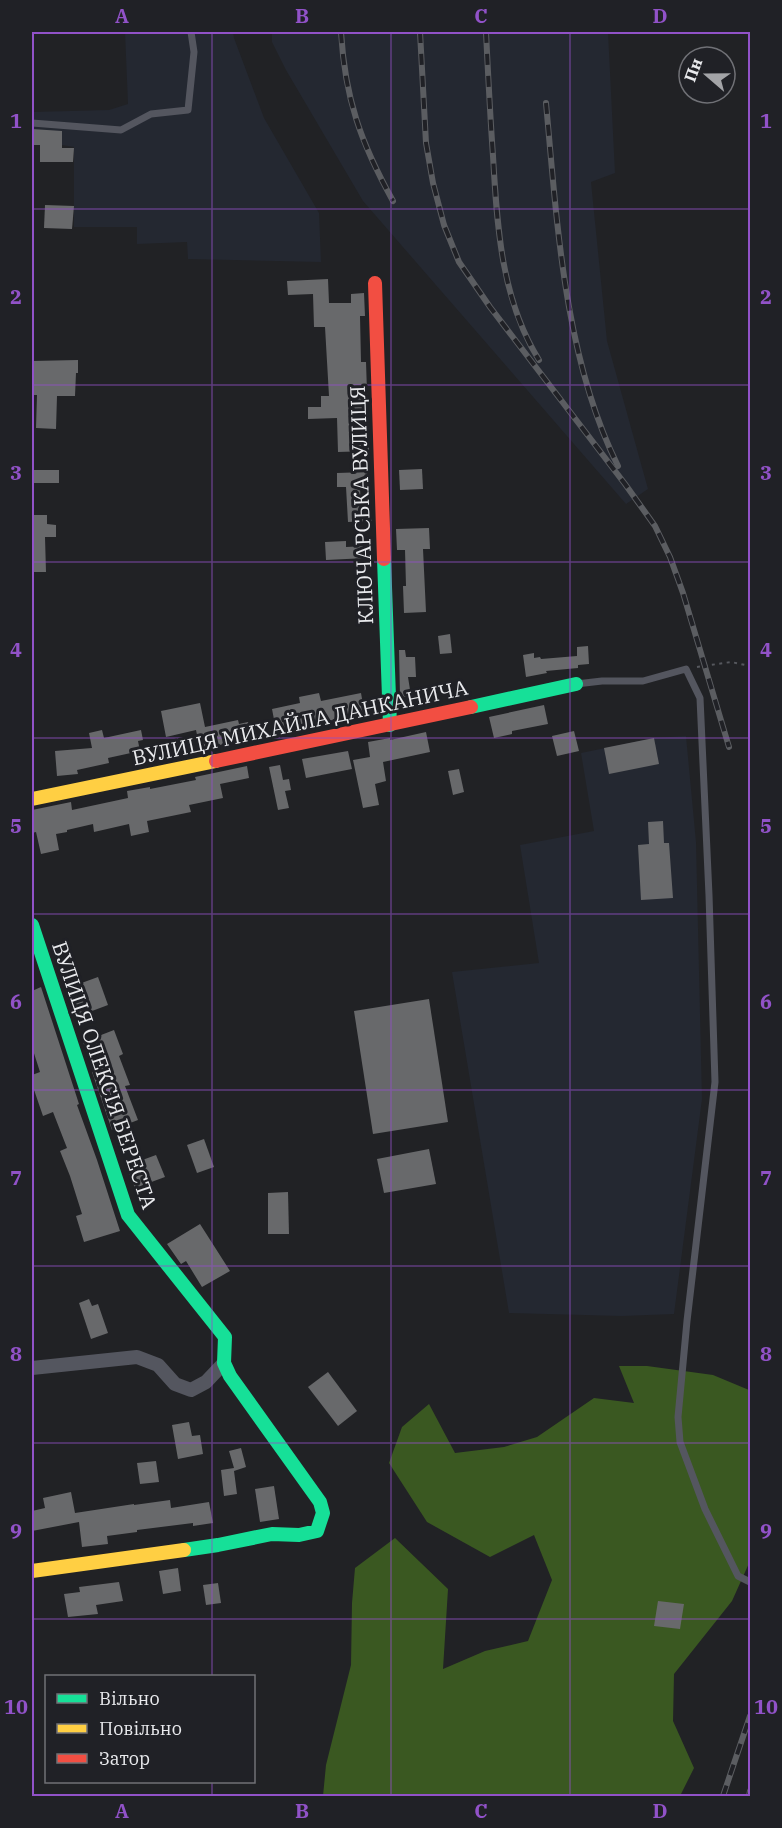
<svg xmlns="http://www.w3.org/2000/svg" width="782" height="1828" viewBox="0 0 782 1828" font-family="'IBM Plex Serif',serif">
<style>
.built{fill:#242831}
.forest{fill:#3a5821}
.building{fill:#68696b}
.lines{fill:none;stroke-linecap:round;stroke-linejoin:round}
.path{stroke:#56585e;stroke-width:2;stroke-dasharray:3 4.5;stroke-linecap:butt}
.lane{stroke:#54565f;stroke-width:7}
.street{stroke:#54565f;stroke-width:14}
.fast{stroke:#16e098;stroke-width:14}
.slow{stroke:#ffcf43;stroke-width:14}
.jam{stroke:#f24e42;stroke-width:14}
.rail-casing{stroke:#5b5d61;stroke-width:6}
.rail{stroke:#202126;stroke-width:4;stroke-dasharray:11;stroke-linecap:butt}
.grid{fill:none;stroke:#9152c8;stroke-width:1.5;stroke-opacity:0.55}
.labels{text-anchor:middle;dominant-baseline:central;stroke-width:6;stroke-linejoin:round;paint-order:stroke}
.street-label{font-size:21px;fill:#e9eaed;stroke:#202126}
.neatline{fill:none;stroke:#9152c8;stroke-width:2}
.grid-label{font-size:20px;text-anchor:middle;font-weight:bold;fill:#9152c8}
</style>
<rect width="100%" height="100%" fill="#212225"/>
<g class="built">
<polygon points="125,32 233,32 234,38 264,118 319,213 321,262 188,259 187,242 137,244 137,227 74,227 74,147 62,145 32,145 32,112 109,110 128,104"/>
<polygon points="272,32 608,32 615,173 591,182 607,341 648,489 626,504 363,201 286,70 272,42"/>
<polygon points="686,736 696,842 702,1099 674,1314 622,1316 509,1313 452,972 539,963 520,845 594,831 581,753 654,738"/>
</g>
<polygon class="forest" points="619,1366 647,1366 713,1375 749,1390 750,1392 750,1561 732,1601 674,1674 673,1721 694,1768 680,1796 323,1796 326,1765 351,1665 352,1603 355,1568 395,1538 448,1589 443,1669 485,1651 528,1641 552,1580 534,1535 490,1557 427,1522 389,1463 402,1427 429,1404 455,1453 504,1447 537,1437 594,1398 634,1403"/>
<g class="building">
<polygon points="32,129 62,131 62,148 74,148 73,162 40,162 40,145 32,145"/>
<polygon points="45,205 74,206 72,229 44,228"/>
<polygon points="328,279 329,303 351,303 351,294 364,293 365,316 360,316 361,362 366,362 369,451 338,452 337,418 308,419 308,407 321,407 321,396 329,396 325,327 314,327 313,294 288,295 287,281"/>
<polygon points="78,360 78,373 76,373 75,396 57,396 56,429 36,428 37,395 32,395 32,361"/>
<polygon points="422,469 423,489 400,490 399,470"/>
<rect x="32" y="470" width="27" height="13"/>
<polygon points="367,472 368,486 360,487 361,511 371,511 372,521 348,522 346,487 337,487 337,473"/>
<polygon points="32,515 47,515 47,524 56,525 56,537 45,537 46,572 32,572"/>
<polygon points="429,528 430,549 423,549 426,612 404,613 403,586 406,586 405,550 397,550 396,529"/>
<polygon points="346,541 346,547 367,546 367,558 326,560 325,542"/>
<polygon points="450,634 452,653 440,654 438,636"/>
<polygon points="588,646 589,664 578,665 578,660 578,668 546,671 547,673 526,677 523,655 534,653 534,658 540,657 541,659 577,656 577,647"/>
<polygon points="399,650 405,650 406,657 415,657 416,677 408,677 411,696 400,697"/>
<polygon points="319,693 321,701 361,693 365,716 277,735 272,709 300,703 299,697"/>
<polygon points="200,703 205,727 238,720 239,724 248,722 249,726 252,725 254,738 200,749 196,730 166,737 161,711"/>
<polygon points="544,705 548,724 512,731 512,734 494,738 489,717"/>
<polygon points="102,730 104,738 141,730 143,740 138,741 140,751 108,758 109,763 77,770 78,774 57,776 55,751 92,748 89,733"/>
<polygon points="574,731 579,751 557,756 552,736"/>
<polygon points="426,732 430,752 383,762 386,781 375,784 379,805 363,808 353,760 370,757 368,742 390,738 390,740"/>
<polygon points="654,738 659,764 609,774 604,748"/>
<polygon points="348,751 352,769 306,778 302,759"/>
<polygon points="280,765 283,780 289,779 291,790 285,791 289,808 278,810 269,767"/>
<polygon points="247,766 249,778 220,784 223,798 189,805 191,812 147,821 149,832 131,836 129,824 94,832 93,824 67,830 67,832 56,834 59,850 41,854 36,832 32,833 32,810 71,802 72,810 128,798 127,791 150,787 150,789 196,780 195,777"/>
<polygon points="459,769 464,792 453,795 448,771"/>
<polygon points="663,821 664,843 669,843 673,898 641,900 638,845 649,844 648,822"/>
<polygon points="98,977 108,1005 76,1017 65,989"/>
<polygon points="41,987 79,1104 77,1105 97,1160 120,1231 84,1242 76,1216 82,1214 70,1176 60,1151 67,1148 53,1112 43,1116 32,1084 32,1075 40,1072 32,1047 32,991"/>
<polygon points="429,999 448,1122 373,1134 354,1011"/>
<polygon points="114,1030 123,1054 119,1056 130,1085 125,1086 138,1120 112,1130 92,1072 94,1071 83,1042"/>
<polygon points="204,1139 214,1167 197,1173 187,1145"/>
<polygon points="429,1149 436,1184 384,1193 377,1159"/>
<polygon points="156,1155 165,1177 135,1188 126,1166"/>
<polygon points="288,1192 289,1234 268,1234 268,1193"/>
<polygon points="200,1224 230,1271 202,1287 186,1261 181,1264 167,1244"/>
<polygon points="89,1299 92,1306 98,1304 108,1333 91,1339 79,1303"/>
<polygon points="328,1372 357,1411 338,1426 308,1387"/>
<polygon points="189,1422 192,1436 200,1435 203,1454 178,1459 172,1425"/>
<polygon points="241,1448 246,1467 234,1471 237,1494 224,1496 221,1470 234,1468 229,1451"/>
<polygon points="156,1461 159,1482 140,1484 137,1463"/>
<polygon points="274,1486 279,1519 260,1522 255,1489"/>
<polygon points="71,1492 75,1513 134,1504 134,1505 170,1500 171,1508 209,1502 213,1523 193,1526 193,1523 137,1530 137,1532 107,1536 108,1544 82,1547 79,1522 32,1531 32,1511 45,1508 43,1498"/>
<polygon points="178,1568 181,1591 163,1594 159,1571"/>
<polygon points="119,1582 123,1601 96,1605 98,1614 68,1617 64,1594 80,1592 79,1587"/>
<polygon points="218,1583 221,1603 206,1605 203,1585"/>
<polygon points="658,1601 684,1604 680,1629 654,1626"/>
</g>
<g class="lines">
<polyline class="path" points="697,667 731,662 750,666"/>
<g class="lane">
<polyline points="32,123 121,130 151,114 188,110 194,52 191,32"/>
<polyline points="576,684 602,681 643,681 686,669 700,698 709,895 715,1082 687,1321 678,1417 680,1442 705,1509 738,1576 750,1582"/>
</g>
<polyline class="street" points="32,1368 137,1357 158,1365 175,1384 191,1390 206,1382 224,1363"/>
<g class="fast">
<polyline points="384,559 390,725"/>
<polyline points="471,707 576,684"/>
<polyline points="32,925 128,1215 225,1337 224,1363 230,1376 320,1502 323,1513 317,1531 299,1535 272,1534 218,1545 184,1550"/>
</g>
<g class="slow">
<polyline points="32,799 216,761"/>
<polyline points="32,1571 184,1550"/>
</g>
<g class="jam">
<polyline points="375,283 384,559"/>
<polyline points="216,761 471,707"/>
</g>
<g class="rail-casing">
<g id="rail">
<path d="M 341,32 C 345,99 361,143 393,201"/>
<polyline points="420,32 426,143 433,183 444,225 459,262 490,307 625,484 655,526 670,557 683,593 729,747"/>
<path d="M 486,32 C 488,73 490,114 493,156 C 497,225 501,299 539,360"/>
<path d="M 546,103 C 557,222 564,357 618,466"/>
<polyline points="723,1796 750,1716"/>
<polyline points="749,1796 750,1791"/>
</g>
</g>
<use href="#rail" class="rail"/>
</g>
<path class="grid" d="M 212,32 L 212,1676M 391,32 L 391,1796M 570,32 L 570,1796M 32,209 L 750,209M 32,385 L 750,385M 32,562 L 750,562M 32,738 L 750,738M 32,914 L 750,914M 32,1090 L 750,1090M 32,1266 L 750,1266M 32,1443 L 750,1443M 32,1619 L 750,1619M 212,1782 L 212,1796"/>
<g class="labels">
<g class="street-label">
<text transform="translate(361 505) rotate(-92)">КЛЮЧАРСЬКА ВУЛИЦЯ</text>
<text transform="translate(300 722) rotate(-12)">ВУЛИЦЯ МИХАЙЛА ДАНКАНИЧА</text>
<text transform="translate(105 1075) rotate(71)">ВУЛИЦЯ ОЛЕКСІЯ БЕРЕСТА</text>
</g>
</g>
<rect width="782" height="1828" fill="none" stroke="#202126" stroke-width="66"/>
<rect x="45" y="1675" width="210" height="108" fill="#202126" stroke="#707176" stroke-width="1.5"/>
<rect x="57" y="1694" width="30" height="9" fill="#16e098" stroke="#707176" stroke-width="1.5"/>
<text x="99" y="1705" font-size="18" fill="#e9eaed">Вільно</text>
<rect x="57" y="1724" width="30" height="9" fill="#ffcf43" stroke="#707176" stroke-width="1.5"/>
<text x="99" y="1735" font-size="18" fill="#e9eaed">Повільно</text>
<rect x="57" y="1754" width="30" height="9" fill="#f24e42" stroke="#707176" stroke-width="1.5"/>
<text x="99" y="1765" font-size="18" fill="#e9eaed">Затор</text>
<g transform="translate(707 75) rotate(290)"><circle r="28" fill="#202126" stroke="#707176" stroke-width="1.5"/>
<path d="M0-4.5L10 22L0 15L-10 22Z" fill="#a3a4a7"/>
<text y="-9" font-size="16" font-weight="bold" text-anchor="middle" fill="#e9eaed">Пн</text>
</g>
<rect x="33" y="33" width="716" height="1762" class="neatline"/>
<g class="grid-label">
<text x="122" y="23">A</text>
<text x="302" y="23">B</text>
<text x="481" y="23">C</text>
<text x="660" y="23">D</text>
<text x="16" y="128">1</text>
<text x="766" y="128">1</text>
<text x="16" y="304">2</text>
<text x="766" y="304">2</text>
<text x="16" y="480">3</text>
<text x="766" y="480">3</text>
<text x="16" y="657">4</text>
<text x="766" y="657">4</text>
<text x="16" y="833">5</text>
<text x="766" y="833">5</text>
<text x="16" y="1009">6</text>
<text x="766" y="1009">6</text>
<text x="16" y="1185">7</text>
<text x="766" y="1185">7</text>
<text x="16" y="1361">8</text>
<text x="766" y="1361">8</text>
<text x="16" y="1538">9</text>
<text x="766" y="1538">9</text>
<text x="16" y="1714">10</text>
<text x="766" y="1714">10</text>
<text x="122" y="1818">A</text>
<text x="302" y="1818">B</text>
<text x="481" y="1818">C</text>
<text x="660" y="1818">D</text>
</g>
</svg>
